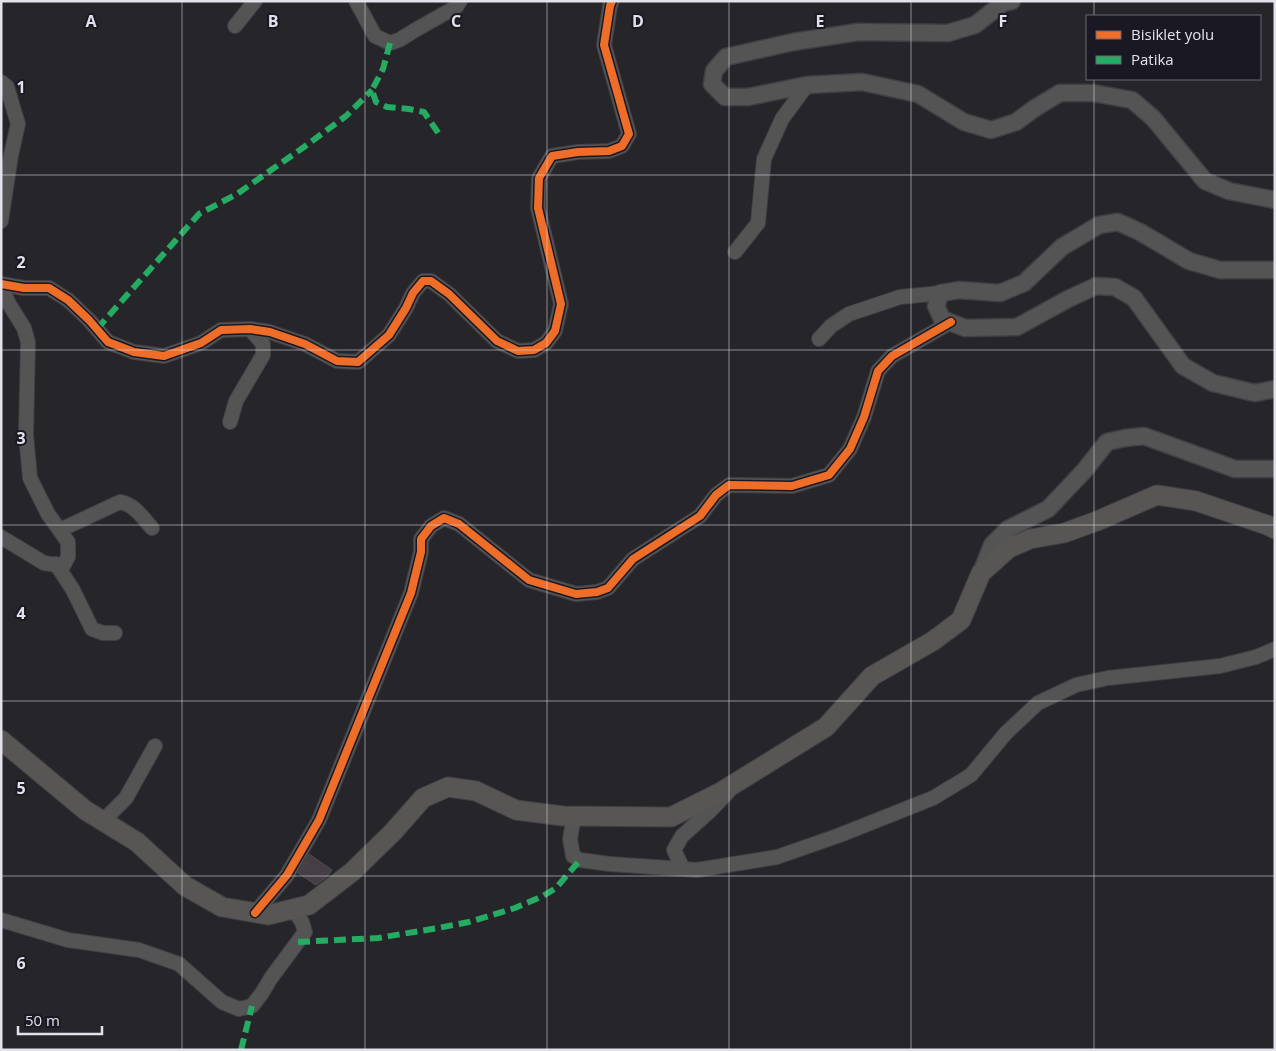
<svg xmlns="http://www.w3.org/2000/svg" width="1276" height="1051" viewBox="0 0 1276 1051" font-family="'Open Sans',sans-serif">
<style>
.building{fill:#453e45;stroke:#4f4d50}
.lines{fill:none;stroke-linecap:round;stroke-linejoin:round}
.minor-casing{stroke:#404044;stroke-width:16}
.tertiary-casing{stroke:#404044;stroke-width:19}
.secondary-casing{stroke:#404044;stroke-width:21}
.minor{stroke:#555455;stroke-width:14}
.tertiary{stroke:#555455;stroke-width:16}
.secondary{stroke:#585655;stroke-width:19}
.quiet{stroke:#26ab63;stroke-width:6;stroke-dasharray:12 6;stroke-linecap:butt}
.cycleway-casing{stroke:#1a1823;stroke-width:11}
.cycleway{stroke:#ee6e29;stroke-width:8}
.grid{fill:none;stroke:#e3e2ea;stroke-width:1;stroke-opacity:0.55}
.grid-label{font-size:16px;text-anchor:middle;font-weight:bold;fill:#e3e2ea;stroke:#1a1823;stroke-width:4;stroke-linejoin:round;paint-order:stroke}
</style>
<rect width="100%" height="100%" fill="#25252a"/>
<polygon class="building" points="309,854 332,870 327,877 316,885 298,873"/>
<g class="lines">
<g class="minor-casing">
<g id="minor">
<polyline points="356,1 375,36 390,43 399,40 417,29 456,7 460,1"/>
<polyline points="235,26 255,1"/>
<polyline points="1,82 7,87 18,124 11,155 1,221"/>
<polyline points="735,252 758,223 764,159 782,119 807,85"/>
<polyline points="1,284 24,288 49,288 68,300 89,320 108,342 134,352 164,356 201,343 221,330 250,329 270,332 305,344 337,361 358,362 389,335 406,308 413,293 423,281 431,281 449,294 497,341 518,351 534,350 546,343 555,331 561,304 538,208 539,178 552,156 578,152 609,151 622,146 629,134 604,45 610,6 612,1"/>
<polyline points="1,287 9,304 24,328 28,342 26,435 30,478 48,514 68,542 68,557 63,566 44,563 1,537"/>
<polyline points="819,339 831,326 849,314 900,297 941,293"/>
<polyline points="230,422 236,401 263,355 263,344 250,329"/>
<path d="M 60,530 L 120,502 C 134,504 143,518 152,528"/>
<polyline points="56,564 73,590 92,629 103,633 115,633"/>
<polyline points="574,816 570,839 573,856 580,860 610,864 697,870 777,857 840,835 933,798 971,775 1006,733 1038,703 1076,685 1108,678 1220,666 1256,657 1275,649"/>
<polyline points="103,821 126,798 155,746"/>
<polyline points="683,869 674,850 682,836 711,810 729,791"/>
<polyline points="255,913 287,875 319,820 411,593 421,552 421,539 431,526 444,518 459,524 529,580 576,594 597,592 608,588 633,559 700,516 716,495 729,485 792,486 829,475 850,449 864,417 878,371 892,356 951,322"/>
<polyline points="1,920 68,940 139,950 179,964 222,1002 239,1009 252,1006 262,993 271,978 305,932 302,922 293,909"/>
</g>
</g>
<g class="tertiary-casing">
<g id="tertiary">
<polyline points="1012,1 1003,3 975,25 948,33 858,32 793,42 726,57 714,71 712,84 725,97 748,97 807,85 862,82 918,94 964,122 991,130 1016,122 1035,108 1060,93 1093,93 1132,100 1153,118 1205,181 1229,191 1275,200"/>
<polyline points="1275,270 1220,270 1189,261 1140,232 1118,222 1099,225 1062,247 1024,283 1000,293 959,290 941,293 936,306 942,319 965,328 1017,327 1068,299 1096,286 1115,287 1134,298 1183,366 1213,383 1255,393 1275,389"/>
<polyline points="981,573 992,545 1008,529 1048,509 1084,471 1107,442 1125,438 1144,436 1235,469 1275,469"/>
</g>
</g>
<g class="secondary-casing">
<polyline id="secondary" points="1,740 85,810 137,842 185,886 222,907 268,915 309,905 352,872 393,832 423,798 448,787 476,791 516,810 563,816 671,817 721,792 826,727 872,676 933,641 961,620 981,573 1009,548 1030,539 1064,533 1097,521 1157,495 1196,501 1267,525 1275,529"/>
</g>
<use href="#minor" class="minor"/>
<use href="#tertiary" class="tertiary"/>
<use href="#secondary" class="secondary"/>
<g class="quiet">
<polyline points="390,43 383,69 372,90 376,102 387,107 409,109 424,112 441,137"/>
<polyline points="97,329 199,214 237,194 304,147 346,116 372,90"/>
<polyline points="298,942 378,938 438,928 469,922 515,908 543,896 556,888 580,860"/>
<polyline points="241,1050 252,1006"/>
</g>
<g class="cycleway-casing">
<g id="cycleway">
<polyline points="1,284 24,288 49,288 68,300 89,320 108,342 134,352 164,356 201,343 221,330 250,329 270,332 305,344 337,361 358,362 389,335 406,308 413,293 423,281 431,281 449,294 497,341 518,351 534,350 546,343 555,331 561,304 538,208 539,178 552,156 578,152 609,151 622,146 629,134 604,45 610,6 612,1"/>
<polyline points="255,913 287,875 319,820 411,593 421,552 421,539 431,526 444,518 459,524 529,580 576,594 597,592 608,588 633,559 700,516 716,495 729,485 792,486 829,475 850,449 864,417 878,371 892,356 951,322"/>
</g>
</g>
<use href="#cycleway" class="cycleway"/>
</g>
<path class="grid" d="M 182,1 L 182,1050M 365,1 L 365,1050M 547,1 L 547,1050M 729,1 L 729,1050M 911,1 L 911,1050M 1094,1 L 1094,16M 1094,79 L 1094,1050M 1,175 L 1275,175M 1,350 L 1275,350M 1,525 L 1275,525M 1,701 L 1275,701M 1,876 L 1275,876"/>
<g class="grid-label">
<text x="91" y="27">A</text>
<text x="273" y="27">B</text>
<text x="456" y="27">C</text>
<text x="638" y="27">D</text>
<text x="820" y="27">E</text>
<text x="1003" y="27">F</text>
<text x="21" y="93">1</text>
<text x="21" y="268">2</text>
<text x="21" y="444">3</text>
<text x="21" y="619">4</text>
<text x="21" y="794">5</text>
<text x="21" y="969">6</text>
</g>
<rect width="1276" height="1051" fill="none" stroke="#e3e2ea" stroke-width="5"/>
<rect x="1086" y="15" width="175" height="65" fill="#1a1823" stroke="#6a6973"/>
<rect x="1096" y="31" width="25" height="8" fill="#ee6e29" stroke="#6a6973"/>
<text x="1131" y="40" font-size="15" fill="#e3e2ea">Bisiklet yolu</text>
<rect x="1096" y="56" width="25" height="8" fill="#26ab63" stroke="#6a6973"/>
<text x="1131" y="65" font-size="15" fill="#e3e2ea">Patika</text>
<path d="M18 1026v8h84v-8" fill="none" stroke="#e3e2ea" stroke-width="2.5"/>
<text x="25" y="1026" font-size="15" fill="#e3e2ea" stroke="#1a1823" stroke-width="4" paint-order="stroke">50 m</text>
</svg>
